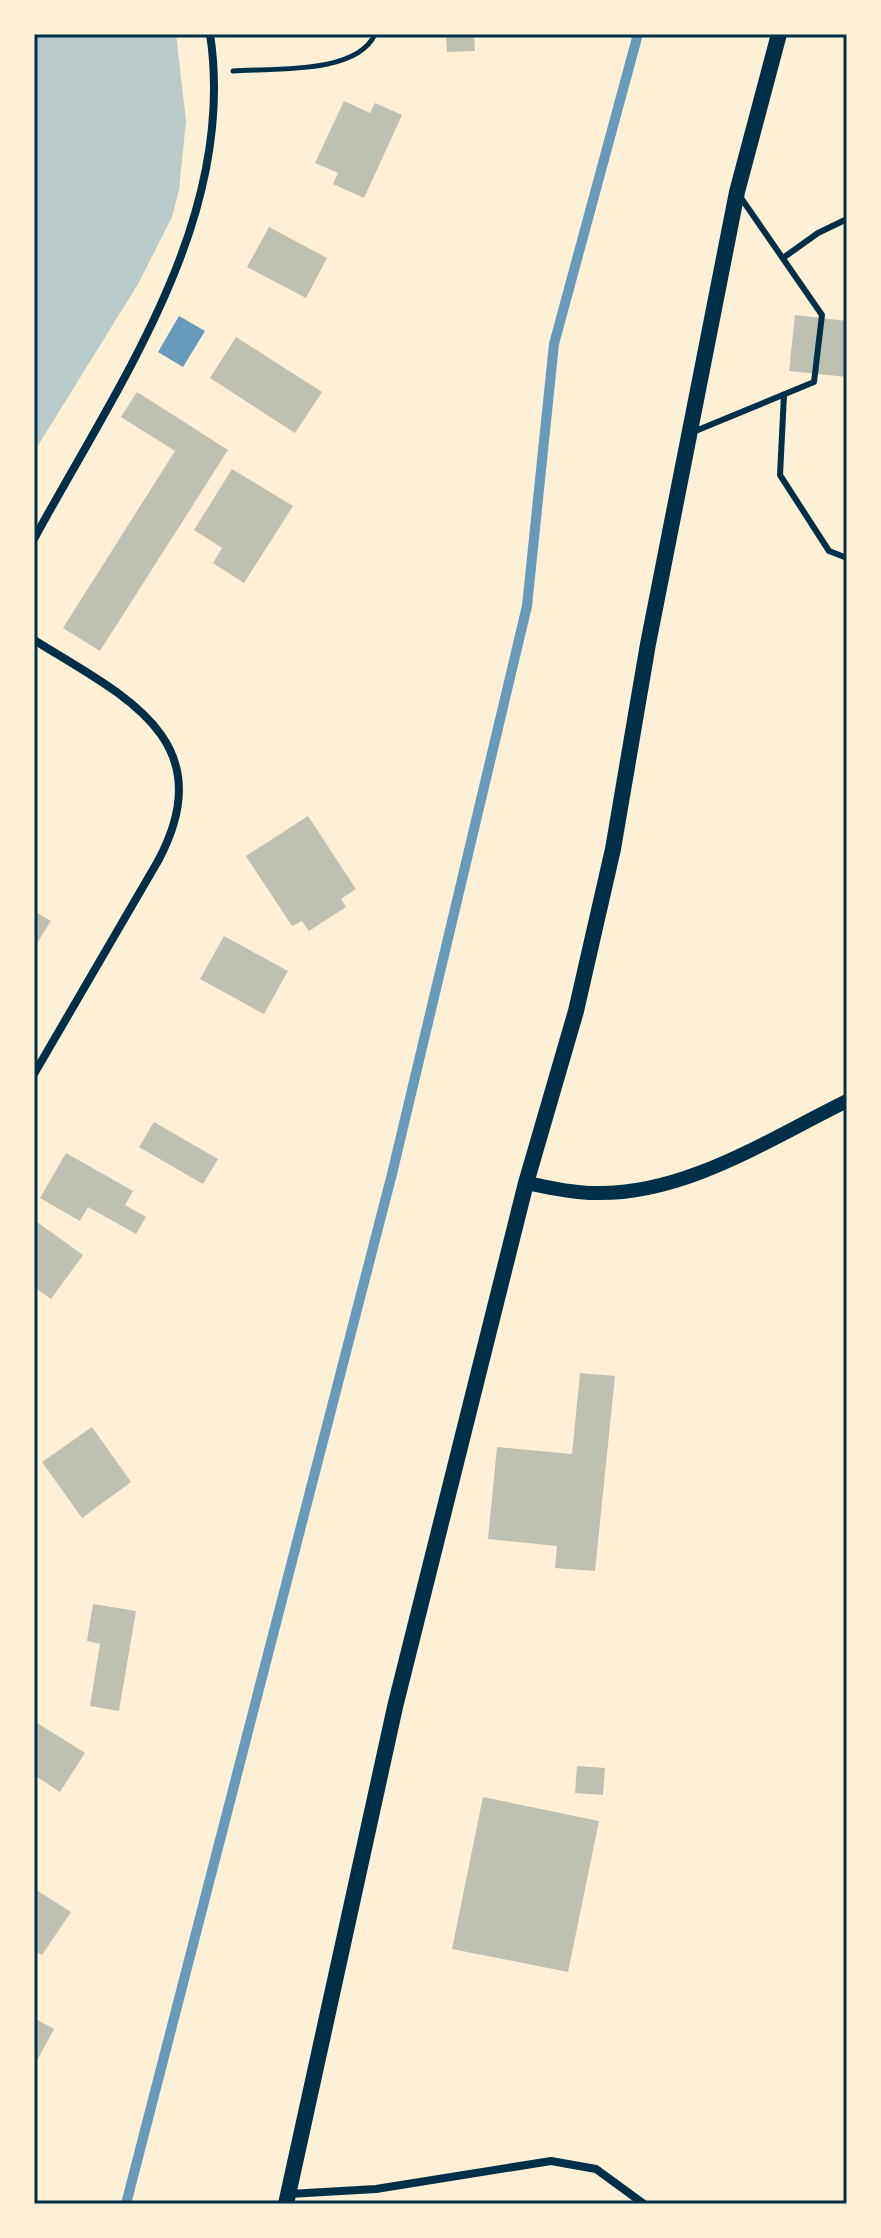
<svg xmlns="http://www.w3.org/2000/svg" width="881" height="2238" viewBox="0 0 881 2238" font-family="'Open Sans',sans-serif">
<style>
.green{fill:#b9caca}
.water{fill:#669bbc}
.lines{fill:none;stroke-linecap:round;stroke-linejoin:round}
.stream{stroke:#669bbc;stroke-width:10}
.building{fill:#bec0b2}
.path{stroke:#003049;stroke-width:5}
.service{stroke:#003049;stroke-width:6}
.minor{stroke:#003049;stroke-width:8}
.tertiary{stroke:#003049;stroke-width:14}
.secondary{stroke:#003049;stroke-width:16}
.neatline{fill:none;stroke:#003049;stroke-width:3}
</style>
<rect width="100%" height="100%" fill="#fdf0d5"/>
<polygon class="green" points="34,34 176,34 186,121 179,190 172,217 138,284 34,452"/>
<polygon class="water" points="179,316 205,331 183,367 158,352"/>
<g class="lines">
<polyline class="stream" points="126,2204 392,1174 527,606 554,344 638,34"/>
</g>
<g class="building">
<polygon points="446,34 474,34 475,51 447,52"/>
<polygon points="344,101 370,113 375,103 402,115 364,198 333,184 338,173 315,163"/>
<polygon points="269,227 327,258 306,298 247,267"/>
<polygon points="795,315 847,321 847,377 789,371"/>
<polygon points="236,337 322,392 295,433 210,378"/>
<polygon points="137,392 228,450 100,651 63,628 175,451 121,417"/>
<polygon points="232,469 293,506 244,583 213,563 222,548 194,530"/>
<polygon points="308,816 356,889 341,899 346,907 309,931 302,921 292,926 246,856"/>
<polygon points="34,911 51,921 34,948"/>
<polygon points="224,936 288,971 264,1014 200,979"/>
<polygon points="154,1122 218,1159 203,1184 139,1147"/>
<polygon points="66,1153 133,1191 125,1205 146,1217 136,1234 88,1207 80,1221 40,1198"/>
<polygon points="34,1220 83,1255 51,1299 34,1287"/>
<polygon points="580,1373 615,1376 595,1571 555,1568 557,1546 488,1539 497,1447 572,1454"/>
<polygon points="92,1427 131,1482 82,1518 42,1462"/>
<polygon points="93,1604 136,1611 119,1711 90,1706 100,1644 87,1641"/>
<polygon points="34,1721 85,1753 60,1792 34,1775"/>
<polygon points="577,1766 605,1768 603,1795 575,1793"/>
<polygon points="483,1797 599,1821 568,1972 452,1949"/>
<polygon points="35,1889 71,1912 42,1955 34,1950"/>
<polygon points="34,2018 54,2029 34,2066"/>
</g>
<g class="lines">
<path class="path" d="M 233,71 C 272,68 357,75 375,34"/>
<g class="service">
<polyline points="783,258 818,233 847,219"/>
<polyline points="784,395 780,475 829,551 847,558"/>
<polyline points="693,432 814,382 822,315 739,195"/>
</g>
<g class="minor">
<path d="M 34,539 C 118,384 238,218 210,34"/>
<path d="M 34,640 C 124,696 223,739 158,861 L 34,1074"/>
<polyline points="289,2194 376,2189 551,2161 596,2169 644,2204"/>
</g>
<path class="tertiary" d="M 526,1183 C 548,1187 571,1193 593,1193 C 684,1196 769,1139 847,1101"/>
<polyline class="secondary" points="286,2204 395,1707 526,1183 576,1011 613,849 648,644 737,192 779,34"/>
</g>
<rect width="881" height="2238" fill="none" stroke="#fdf0d5" stroke-width="72"/>
<rect x="36" y="36" width="809" height="2166" class="neatline"/>
</svg>
